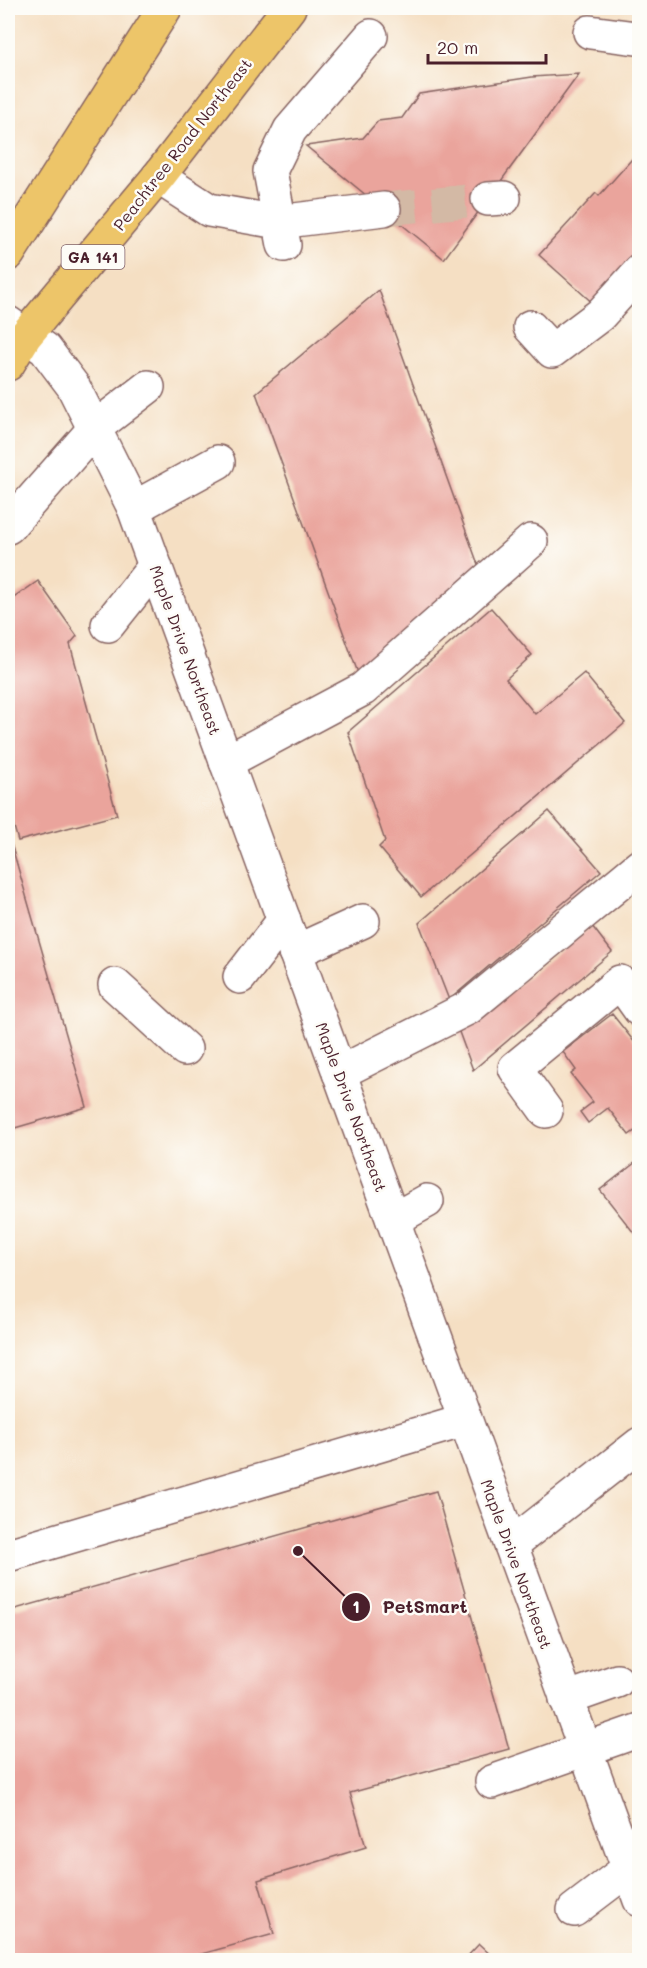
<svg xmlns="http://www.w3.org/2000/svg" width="647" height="1968" viewBox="0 0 647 1968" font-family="Mali,sans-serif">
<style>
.building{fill:#eaa49c}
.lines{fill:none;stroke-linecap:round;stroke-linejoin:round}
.minor-tunnel{stroke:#d3b9a5;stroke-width:33;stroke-dasharray:33 16;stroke-linecap:butt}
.minor-casing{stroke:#866260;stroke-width:36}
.highway-casing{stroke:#866260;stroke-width:36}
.minor{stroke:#fff;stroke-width:33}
.highway{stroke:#edc569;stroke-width:33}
.labels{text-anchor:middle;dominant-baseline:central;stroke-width:5;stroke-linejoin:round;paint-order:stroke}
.shield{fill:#fdfcf7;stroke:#806168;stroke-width:1.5}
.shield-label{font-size:15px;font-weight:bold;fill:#4a1f2b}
.street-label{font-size:16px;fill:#4a1f2b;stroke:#fdfcf7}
.leader{fill:none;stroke:#4a1f2b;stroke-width:2}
.callout-dot{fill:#4a1f2b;stroke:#fdfcf7;stroke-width:2}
.mark-label{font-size:18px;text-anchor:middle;font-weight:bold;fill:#fff}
.callout-label{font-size:18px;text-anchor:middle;font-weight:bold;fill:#4a1f2b;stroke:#fdfcf7;stroke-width:5;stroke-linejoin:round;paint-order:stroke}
</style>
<rect width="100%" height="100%" fill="#fdfcf7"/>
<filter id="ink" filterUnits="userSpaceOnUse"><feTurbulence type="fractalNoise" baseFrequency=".0167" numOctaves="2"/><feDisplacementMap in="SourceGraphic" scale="12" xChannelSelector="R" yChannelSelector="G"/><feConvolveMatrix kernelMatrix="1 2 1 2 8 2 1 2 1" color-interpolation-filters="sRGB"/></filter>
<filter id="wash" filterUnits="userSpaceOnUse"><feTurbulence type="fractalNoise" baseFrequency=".008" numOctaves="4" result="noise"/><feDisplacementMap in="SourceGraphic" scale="24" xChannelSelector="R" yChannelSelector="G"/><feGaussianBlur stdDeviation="1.35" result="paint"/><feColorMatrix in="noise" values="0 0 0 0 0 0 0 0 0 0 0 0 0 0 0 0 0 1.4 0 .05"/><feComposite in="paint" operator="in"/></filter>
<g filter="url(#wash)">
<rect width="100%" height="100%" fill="#f5dfc3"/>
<g id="blocks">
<g class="building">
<polygon points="579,74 444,259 306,146 363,138 378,121 402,118 419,94 532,77"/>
<polygon points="640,150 640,257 595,305 539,255 596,193 599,196"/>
<polygon points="379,290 480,570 358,673 256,393"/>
<polygon points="38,581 77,636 70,644 117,815 18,841 8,805 8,602"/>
<polygon points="491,608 532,655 506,679 535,714 584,673 625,723 421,897 379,847 385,841 348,732"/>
<polygon points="549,811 601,871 449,1000 419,923"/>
<polygon points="8,833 87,1107 8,1130"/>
<polygon points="592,926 612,952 473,1070 459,1032"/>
<polygon points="612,1014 640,1049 640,1127 629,1135 608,1108 588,1123 580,1112 593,1102 571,1074 576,1070 563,1052"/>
<polygon points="640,1159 640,1229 634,1233 600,1190"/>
<polygon points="436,1491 509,1749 350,1793 366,1847 258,1880 274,1934 180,1960 8,1960 8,1611"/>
<polygon points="479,1944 496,1960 464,1960"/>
</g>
</g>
</g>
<g filter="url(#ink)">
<use href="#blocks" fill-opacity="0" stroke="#866260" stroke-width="1.5"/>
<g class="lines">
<polyline class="minor-tunnel" points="384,209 488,199"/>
<g class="minor-casing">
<g id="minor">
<polyline points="590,32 636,38"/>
<polyline points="158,177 209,210 278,222 384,209"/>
<polyline points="488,199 504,198"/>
<polyline points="284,245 270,171 290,130 371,36"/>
<polyline points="8,323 45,349 73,386 134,508 640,1900"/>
<polyline points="530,327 552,351 600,315 640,271"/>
<polyline points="134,508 218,462"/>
<polyline points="8,527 96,427 148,387"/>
<polyline points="108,625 155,566"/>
<polyline points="226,762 363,689 531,541"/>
<polyline points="295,952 363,921"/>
<polyline points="240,977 284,920"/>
<polyline points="115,985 185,1049"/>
<polyline points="339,1073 468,1008 640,866"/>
<polyline points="546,1111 515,1068 620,982 640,1010"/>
<polyline points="393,1220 427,1201"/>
<polyline points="511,1545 640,1444"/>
<polyline points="8,1555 465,1420"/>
<polyline points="566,1699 617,1681"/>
<polyline points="492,1782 640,1730"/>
<polyline points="574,1910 628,1869"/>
</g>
</g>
<g class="highway-casing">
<g id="highway">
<polyline points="8,254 165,8"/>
<polyline points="8,364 25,336 158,177 289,8"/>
</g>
</g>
<use href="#minor" class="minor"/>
<use href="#highway" class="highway"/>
</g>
</g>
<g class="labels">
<rect class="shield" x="61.5" y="245" width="63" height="24" rx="4.5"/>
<g class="shield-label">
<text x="93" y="257">GA 141</text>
</g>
<g class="street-label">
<text transform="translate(182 144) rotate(-52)">Peachtree Road Northeast</text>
<text transform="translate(186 650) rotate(70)">Maple Drive Northeast</text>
<text transform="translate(352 1107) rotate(70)">Maple Drive Northeast</text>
<text transform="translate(517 1564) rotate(70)">Maple Drive Northeast</text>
</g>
</g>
<path class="leader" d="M298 1551L356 1607"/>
<g class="callout-dot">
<circle cx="298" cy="1551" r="6"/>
<circle cx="356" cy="1607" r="15"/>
</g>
<g class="mark-label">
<text x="356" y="1613">1</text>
</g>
<g class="callout-label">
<text x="425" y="1613">PetSmart</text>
</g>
<rect width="647" height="1968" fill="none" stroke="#fdfcf7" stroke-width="30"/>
<path d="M428 54v9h118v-9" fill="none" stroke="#4a1f2b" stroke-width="3"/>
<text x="437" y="54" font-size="18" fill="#4a1f2b" stroke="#fdfcf7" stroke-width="4.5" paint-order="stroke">20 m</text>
</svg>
